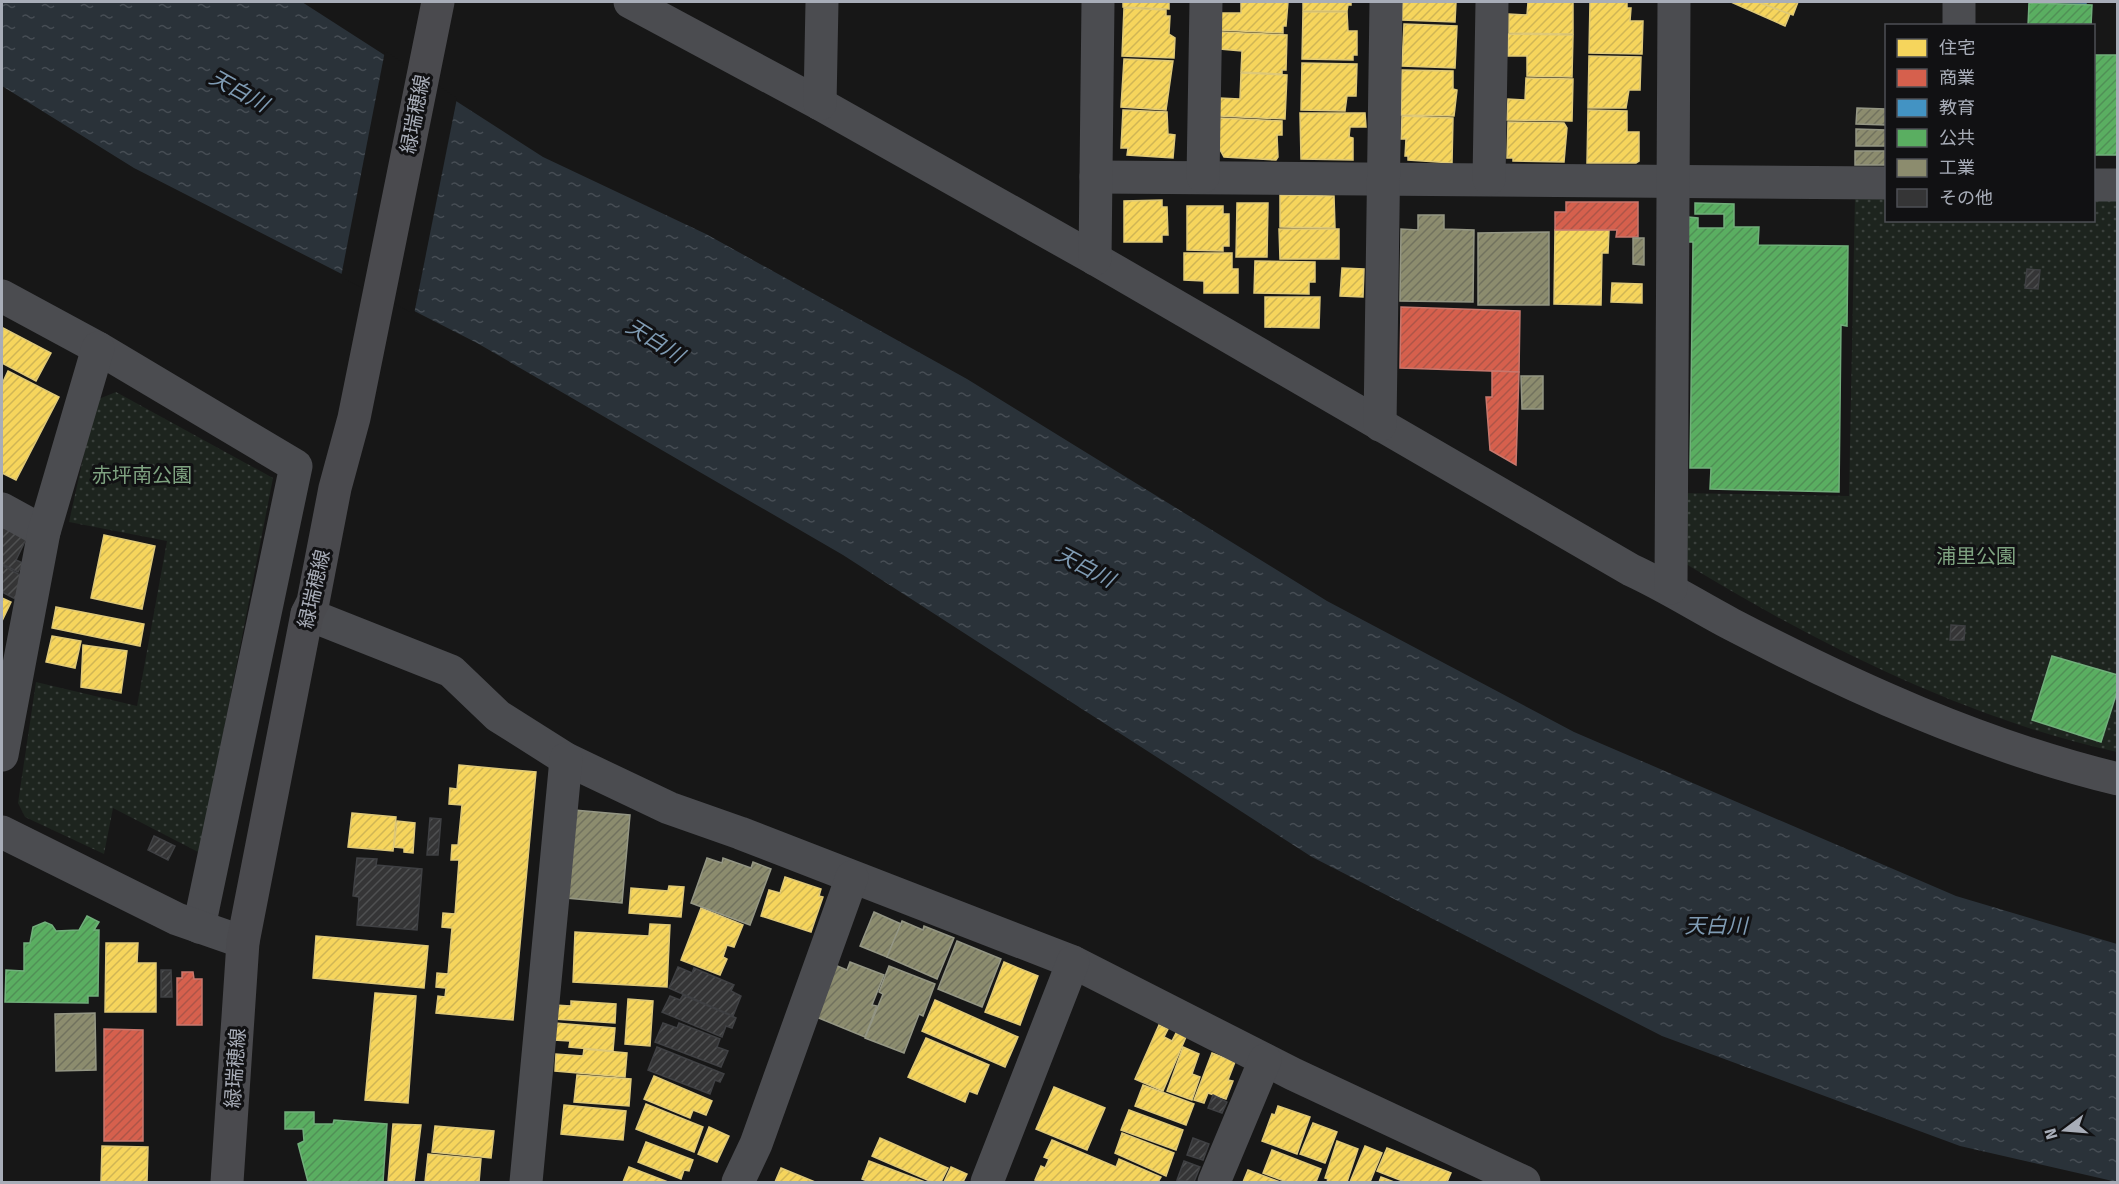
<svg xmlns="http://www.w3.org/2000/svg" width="2119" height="1184" viewBox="0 0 2119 1184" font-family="'Fira Sans','Noto Sans JP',sans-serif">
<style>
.park{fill:url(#park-dots)}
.water{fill:url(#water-ripples)}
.pier{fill:#171717}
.homes{fill:url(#homes-hatch);stroke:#dfc978;stroke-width:1.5}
.shops{fill:url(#shops-hatch);stroke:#c8776d;stroke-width:1.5}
.schools{fill:url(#schools-hatch);stroke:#619bc0;stroke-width:1.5}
.public{fill:url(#public-hatch);stroke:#71ae7b;stroke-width:1.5}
.industry{fill:url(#industry-hatch);stroke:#949684;stroke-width:1.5}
.building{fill:url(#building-hatch);stroke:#3f4043;stroke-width:1.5}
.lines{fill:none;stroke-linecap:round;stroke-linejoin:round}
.minor{stroke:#4b4c50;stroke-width:33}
.tertiary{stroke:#4b4c50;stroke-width:33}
.secondary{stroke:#4a4a4e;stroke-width:33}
.labels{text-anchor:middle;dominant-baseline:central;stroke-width:6;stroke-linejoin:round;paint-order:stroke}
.street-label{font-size:20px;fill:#a8adb8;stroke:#111113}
.park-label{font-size:20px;fill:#7fa381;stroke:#111113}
.water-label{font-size:21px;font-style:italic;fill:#7f9bb3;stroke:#111113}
</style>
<defs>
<pattern id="park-dots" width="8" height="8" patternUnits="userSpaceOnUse" patternTransform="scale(1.5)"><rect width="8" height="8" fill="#1d241e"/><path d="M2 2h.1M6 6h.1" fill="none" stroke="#3b413d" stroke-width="1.8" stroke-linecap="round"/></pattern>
<pattern id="water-ripples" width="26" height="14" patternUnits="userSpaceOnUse" patternTransform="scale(1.5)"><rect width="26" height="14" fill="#2a3239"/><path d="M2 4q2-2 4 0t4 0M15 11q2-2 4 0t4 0" fill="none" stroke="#464d54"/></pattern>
<pattern id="homes-hatch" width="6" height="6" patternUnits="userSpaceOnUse" patternTransform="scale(1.5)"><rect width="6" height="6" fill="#f6d55c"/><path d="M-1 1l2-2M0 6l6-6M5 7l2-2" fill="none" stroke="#cfb555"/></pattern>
<pattern id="shops-hatch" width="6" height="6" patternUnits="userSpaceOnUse" patternTransform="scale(1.5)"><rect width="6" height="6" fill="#d6604d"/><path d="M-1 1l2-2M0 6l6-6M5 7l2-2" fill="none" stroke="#ad5548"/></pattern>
<pattern id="schools-hatch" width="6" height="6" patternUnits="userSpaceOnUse" patternTransform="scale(1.5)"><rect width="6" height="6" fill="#4393c3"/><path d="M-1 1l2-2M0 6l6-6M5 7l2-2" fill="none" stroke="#3f7ba0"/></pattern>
<pattern id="public-hatch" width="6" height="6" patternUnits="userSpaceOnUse" patternTransform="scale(1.5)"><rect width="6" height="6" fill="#5aae61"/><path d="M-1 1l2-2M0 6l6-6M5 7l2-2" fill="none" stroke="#509056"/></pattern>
<pattern id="industry-hatch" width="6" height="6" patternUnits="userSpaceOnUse" patternTransform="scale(1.5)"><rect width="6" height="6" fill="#8c8c6e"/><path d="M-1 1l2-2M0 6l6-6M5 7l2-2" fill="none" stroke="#71725e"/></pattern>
<pattern id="building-hatch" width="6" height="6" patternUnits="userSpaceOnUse" patternTransform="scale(1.5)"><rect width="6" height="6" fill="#353536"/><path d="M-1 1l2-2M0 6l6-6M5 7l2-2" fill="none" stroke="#4f5051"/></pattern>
</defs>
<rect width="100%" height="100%" fill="#171717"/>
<g class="park">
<path d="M 1855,196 L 1886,196 L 1886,220 L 2094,220 L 2094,198 L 2117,198 L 2117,752 C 1967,719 1817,644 1686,564 L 1680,493 L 1849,496 Z"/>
<polygon points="116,392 273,478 200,853 113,808 104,854 25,817 18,803 36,682 137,706 167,541 69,522 96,400"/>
</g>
<polygon class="water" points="2,2 302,2 543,157 706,234 967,379 1327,601 1574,732 1956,896 2117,944 2117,1182 1960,1146 1662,1036 1312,857 843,555 477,343 134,168 2,86"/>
<polygon class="pier" points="385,51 457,98 414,314 341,277"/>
<g class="homes">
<polygon points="1123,2 1169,2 1169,9 1123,7"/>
<polygon points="1241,2 1288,2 1286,26 1283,26 1283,33 1220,30 1221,13 1241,13"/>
<polygon points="1303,2 1351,2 1351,5 1348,5 1347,11 1303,11"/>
<polygon points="1403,2 1456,2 1455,22 1402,20"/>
<polygon points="1528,2 1573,2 1573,34 1509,33 1509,14 1527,15"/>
<polygon points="1590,2 1627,2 1627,8 1631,8 1630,21 1643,21 1642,54 1589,53"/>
<polygon points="1731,2 1758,2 1790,14 1785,26"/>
<polygon points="1758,2 1798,2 1793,15"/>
<polygon points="1124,8 1166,10 1166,16 1170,16 1169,34 1175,38 1174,58 1122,56"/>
<polygon points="1303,12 1347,12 1348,31 1357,31 1357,55 1353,55 1353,60 1302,59"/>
<polygon points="1404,24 1457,26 1455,68 1402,66"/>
<polygon points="1221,32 1287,35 1286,70 1282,70 1282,74 1241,72 1242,51 1220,49"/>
<polygon points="1508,34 1573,35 1572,77 1527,76 1527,56 1508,56"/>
<polygon points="1589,56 1641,57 1640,90 1629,90 1626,108 1588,108"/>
<polygon points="1124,59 1173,61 1166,110 1121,107"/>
<polygon points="1302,63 1357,64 1356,96 1347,96 1345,111 1301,110"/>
<polygon points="1402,70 1453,71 1453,89 1457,90 1454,116 1401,115"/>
<polygon points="1241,73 1287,75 1285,119 1219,116 1220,98 1240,99"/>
<polygon points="1526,78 1573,79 1572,121 1507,120 1508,99 1525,100"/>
<polygon points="1123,110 1167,112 1168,134 1175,135 1173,158 1127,155 1128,148 1121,148"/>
<polygon points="1588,110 1627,111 1627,132 1639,132 1639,161 1636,163 1587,163"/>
<polygon points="1300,113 1365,113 1366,127 1350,127 1349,137 1353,138 1353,160 1301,159"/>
<polygon points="1402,116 1453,118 1452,163 1408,160 1408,156 1405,156 1406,139 1401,139"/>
<polygon points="1220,118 1282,121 1282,135 1277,135 1278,157 1276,160 1224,157 1218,146"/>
<polygon points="1508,122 1564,123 1567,128 1564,162 1513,161 1513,158 1507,158"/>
<polygon points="1280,195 1334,196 1335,228 1280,227"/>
<polygon points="1162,200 1162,207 1167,207 1168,235 1162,235 1162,242 1124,242 1124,201"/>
<polygon points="1237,203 1268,203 1267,257 1236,257"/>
<polygon points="1187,206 1223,206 1223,214 1229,214 1229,246 1223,246 1223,251 1187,250"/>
<polygon points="1279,229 1339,229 1339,259 1280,259"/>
<polygon points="1555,230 1609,230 1608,253 1602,253 1601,305 1554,304"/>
<polygon points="1184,253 1232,253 1232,269 1238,269 1238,293 1204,293 1204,281 1184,280"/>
<polygon points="1255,261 1315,262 1315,282 1309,282 1309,294 1254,293"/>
<polygon points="1342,268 1364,269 1363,297 1340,296"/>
<polygon points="1612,283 1642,284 1642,303 1611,302"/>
<polygon points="1265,297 1320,297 1319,328 1265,327"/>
<polygon points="3,328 51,353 36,381 2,363"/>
<polygon points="8,371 59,397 16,480 2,473 2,384"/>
<polygon points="104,535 155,546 142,609 91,598"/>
<polygon points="2,598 11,602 2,621"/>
<polygon points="56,607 144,624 140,646 52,628"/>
<polygon points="52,636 81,641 75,668 46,662"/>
<polygon points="83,645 127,651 121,693 81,687"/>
<polygon points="459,765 536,772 513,1020 436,1013 438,996 445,997 446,988 436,987 437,973 448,974 452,928 442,927 443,913 455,914 459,860 451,860 452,845 458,845 462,805 449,804 450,788 457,789"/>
<polygon points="352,813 396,817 393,851 348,847"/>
<polygon points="397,821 415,823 413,853 404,852 404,848 394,847"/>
<polygon points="785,877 821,889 819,896 823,897 811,932 761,916 769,890 780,893"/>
<polygon points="669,886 684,887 681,917 629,913 631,888 668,891"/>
<polygon points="701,908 743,925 734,947 727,945 723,957 727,959 720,975 681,960"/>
<polygon points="650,924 670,925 667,987 573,982 575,932 649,936"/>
<polygon points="316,936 428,946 424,988 313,978"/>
<polygon points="106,943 138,943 137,963 156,963 156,1012 105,1012"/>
<polygon points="1004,962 1038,976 1020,1025 985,1012"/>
<polygon points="375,993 416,996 408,1103 365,1100"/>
<polygon points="628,999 653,1001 650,1046 625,1044"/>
<polygon points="935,1000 1018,1037 1005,1067 922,1031"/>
<polygon points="571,1001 616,1004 615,1023 554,1019 555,1005 571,1006"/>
<polygon points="555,1023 615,1028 613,1051 569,1047 570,1041 554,1040"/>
<polygon points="1159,1025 1168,1029 1164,1037 1172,1041 1176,1033 1186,1037 1163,1091 1135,1079"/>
<polygon points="926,1038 989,1065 977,1094 969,1091 965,1102 908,1077"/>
<polygon points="1183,1047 1199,1054 1192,1074 1200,1077 1192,1100 1167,1091"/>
<polygon points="584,1049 627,1053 625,1077 555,1071 556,1054 583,1056"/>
<polygon points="1212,1053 1235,1062 1228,1080 1233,1081 1226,1099 1208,1093 1204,1103 1194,1100"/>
<polygon points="577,1075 631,1079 629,1106 574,1102"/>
<polygon points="654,1076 712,1101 706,1115 693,1110 690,1118 644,1099"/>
<polygon points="1143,1085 1194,1104 1186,1125 1135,1106"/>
<polygon points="1054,1087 1105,1108 1087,1150 1036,1129"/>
<polygon points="646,1104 703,1127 694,1152 636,1129"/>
<polygon points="564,1105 626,1111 623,1140 561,1134"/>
<polygon points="1278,1106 1310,1117 1297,1154 1262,1141 1272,1114 1275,1115"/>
<polygon points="1129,1110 1183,1130 1176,1150 1121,1130"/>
<polygon points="1313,1123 1337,1132 1325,1163 1300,1154"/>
<polygon points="393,1124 421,1125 414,1182 388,1182"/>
<polygon points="435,1126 494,1131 491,1158 432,1152"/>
<polygon points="709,1127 729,1136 717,1162 698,1154"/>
<polygon points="1122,1133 1174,1153 1166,1176 1115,1153"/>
<polygon points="880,1138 948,1168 941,1182 932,1182 872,1156"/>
<polygon points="1052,1140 1116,1167 1119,1159 1161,1177 1158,1182 1042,1182 1035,1180 1041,1166 1045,1168 1049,1159 1044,1157"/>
<polygon points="1337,1141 1358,1149 1347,1182 1327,1182 1328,1179 1325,1178"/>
<polygon points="646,1142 693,1160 689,1171 684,1170 681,1179 638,1162"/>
<polygon points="102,1146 148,1147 147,1182 101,1182"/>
<polygon points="1365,1146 1382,1153 1370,1182 1350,1182"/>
<polygon points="1387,1148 1451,1173 1447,1182 1405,1182 1377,1171"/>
<polygon points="1272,1150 1321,1169 1316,1182 1287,1182 1263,1173"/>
<polygon points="428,1154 481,1159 479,1182 425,1182"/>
<polygon points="869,1161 925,1182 870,1182 862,1179"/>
<polygon points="629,1167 668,1182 623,1182"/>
<polygon points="951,1167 967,1174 963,1182 944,1182"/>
<polygon points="781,1168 815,1182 775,1182"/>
<polygon points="1248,1170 1280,1182 1243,1182"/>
<polygon points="1381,1177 1394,1182 1379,1182"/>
</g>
<g class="shops">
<polygon points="1566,202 1638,202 1638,237 1616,237 1617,230 1555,230 1555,212 1566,212"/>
<polygon points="1401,307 1520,311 1519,372 1400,368"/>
<polygon points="1492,371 1519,372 1516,465 1490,450 1486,397 1492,397"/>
<polygon points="182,972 193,972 194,979 202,979 202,1025 177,1025 177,978 182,978"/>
<polygon points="104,1029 143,1030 143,1141 104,1141"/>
</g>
<polygon class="schools" points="2032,2 2086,2 2086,3"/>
<g class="public">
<polygon points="2029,3 2092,5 2091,26 2028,26"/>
<rect x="2094" y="55" width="24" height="100"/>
<polygon points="1695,203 1734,204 1734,227 1759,227 1758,245 1848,246 1847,326 1841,325 1839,492 1710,489 1711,468 1690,468 1693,242 1688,242 1689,217 1698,218 1698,228 1724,228 1724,214 1695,214"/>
<polygon points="2052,656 2118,675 2118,689 2101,742 2032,720"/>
<polygon points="87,916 99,922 94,930 99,930 98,996 88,996 88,1003 5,1002 6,970 24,971 24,943 30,943 33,927 45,922 52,925 56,931 79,930"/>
<polygon points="285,1112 314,1112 314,1124 333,1124 334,1120 387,1124 383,1182 308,1182 298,1144 304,1141 303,1129 285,1129"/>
</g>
<g class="industry">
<polygon points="1857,108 1886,109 1886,125 1856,124"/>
<polygon points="1856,129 1886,130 1886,146 1856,146"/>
<rect x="1855" y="151" width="31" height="14"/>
<polygon points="1418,215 1444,215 1444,229 1474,230 1473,302 1400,301 1401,229 1418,230"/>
<polygon points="1549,232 1549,305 1478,305 1478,233"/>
<polygon points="1633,238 1644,238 1644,265 1633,264"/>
<polygon points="1521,376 1543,376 1543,409 1522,409"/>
<polygon points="574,810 630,815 622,903 566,898"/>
<polygon points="707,858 722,863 723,858 751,868 753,862 771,869 750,925 691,903"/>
<polygon points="874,912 901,924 887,957 860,946"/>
<polygon points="902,921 923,930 924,926 954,938 937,979 887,957"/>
<polygon points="957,941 1001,959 982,1007 938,989"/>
<polygon points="850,962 884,975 872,1005 877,1006 865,1037 814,1016 835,965 847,970"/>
<polygon points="889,966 935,984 923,1016 919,1014 904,1053 865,1038 883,994 879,992"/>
<polygon points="95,1013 96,1070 56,1071 55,1014"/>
</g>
<g class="building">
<polygon points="2027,269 2040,270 2038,289 2025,288"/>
<polygon points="2,524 27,537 16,560 23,563 18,572 2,564"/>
<polygon points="2,565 29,580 21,602 2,592"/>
<polygon points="1951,625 1965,626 1964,640 1950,640"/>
<polygon points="430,818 441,819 438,855 427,855"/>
<polygon points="154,836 175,846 168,860 148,850"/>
<polygon points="357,858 377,859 376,865 422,869 417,930 357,925 359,897 353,896"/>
<polygon points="678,967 692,973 694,968 734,985 731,991 741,996 733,1016 669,988"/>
<polygon points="161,970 171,970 172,997 161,997"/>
<polygon points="683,995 736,1018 732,1028 726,1026 722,1037 662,1012 670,996 680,1000"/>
<polygon points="663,1023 677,1028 679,1023 720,1039 717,1047 728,1051 721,1067 655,1042"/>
<polygon points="657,1047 724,1074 720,1082 715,1080 710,1094 648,1070"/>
<polygon points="1213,1095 1227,1102 1222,1113 1208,1108"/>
<polygon points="1193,1138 1209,1144 1203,1160 1187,1155"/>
<polygon points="1184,1161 1200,1167 1194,1182 1177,1180"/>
</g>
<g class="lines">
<g class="minor">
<path d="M 630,2 L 820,104 L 1095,259 L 1631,570 C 1666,586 1697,606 1731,624 C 1854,688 1982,746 2118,779"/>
<polyline points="1959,26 1959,2"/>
<polyline points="820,104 822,2"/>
<polyline points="1096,177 1886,183"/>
<polyline points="1203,177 1206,2"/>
<polyline points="1489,179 1492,2"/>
<polyline points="2094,185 2118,185"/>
<polyline points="1095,259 1098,2"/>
<polyline points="2,296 98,348 296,466 199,927"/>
<polyline points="1380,425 1386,2"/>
<polyline points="2,509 44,532"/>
<polyline points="1671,588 1674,2"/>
<polyline points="307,614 451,671 498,716 566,759 669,808 740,833 1073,962 1293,1074 1524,1182"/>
<polyline points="2,755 44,532 98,348"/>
<polyline points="526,1182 566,759"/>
<polyline points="738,1182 756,1144 852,877"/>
<polyline points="987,1182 1073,962"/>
<polyline points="1214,1182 1265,1060"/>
</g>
<polyline class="tertiary" points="2,832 177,919 243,942"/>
<polyline class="secondary" points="227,1182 243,942 307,614 313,602 335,488 354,418 438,2"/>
</g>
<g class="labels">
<g class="street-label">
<text transform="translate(415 114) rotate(-79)">緑瑞穂線</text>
<text transform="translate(314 589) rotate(-77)">緑瑞穂線</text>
<text transform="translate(235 1068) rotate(-86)">緑瑞穂線</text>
</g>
<g class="park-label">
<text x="142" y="475">赤坪南公園</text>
<text x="1976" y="556">浦里公園</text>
</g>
<g class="water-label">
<text transform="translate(239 91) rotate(29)">天白川</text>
<text transform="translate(655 341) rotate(32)">天白川</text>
<text transform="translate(1085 567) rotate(28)">天白川</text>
<text x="1716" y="926">天白川</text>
</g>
</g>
<rect width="2119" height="1184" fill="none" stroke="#a8adb8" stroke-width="6"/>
<rect x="1885" y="24" width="210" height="198" fill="#111113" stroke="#4d4f55" stroke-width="1.5"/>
<rect x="1897" y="39" width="30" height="18" fill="#f6d55c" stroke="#4d4f55" stroke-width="1.5"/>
<text x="1939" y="54" font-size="18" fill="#a8adb8">住宅</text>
<rect x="1897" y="69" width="30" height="18" fill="#d6604d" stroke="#4d4f55" stroke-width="1.5"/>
<text x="1939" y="84" font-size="18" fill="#a8adb8">商業</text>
<rect x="1897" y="99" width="30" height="18" fill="#4393c3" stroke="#4d4f55" stroke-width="1.5"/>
<text x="1939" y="114" font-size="18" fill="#a8adb8">教育</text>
<rect x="1897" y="129" width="30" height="18" fill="#5aae61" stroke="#4d4f55" stroke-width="1.5"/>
<text x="1939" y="144" font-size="18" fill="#a8adb8">公共</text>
<rect x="1897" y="159" width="30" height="18" fill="#8c8c6e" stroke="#4d4f55" stroke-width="1.5"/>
<text x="1939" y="174" font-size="18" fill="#a8adb8">工業</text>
<rect x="1897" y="189" width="30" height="18" fill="#353536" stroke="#4d4f55" stroke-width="1.5"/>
<text x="1939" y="204" font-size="18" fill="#a8adb8">その他</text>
<g transform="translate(2065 1130) rotate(254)" stroke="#111113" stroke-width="4.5" paint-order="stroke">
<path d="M0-4.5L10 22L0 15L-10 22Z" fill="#a8adb8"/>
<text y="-9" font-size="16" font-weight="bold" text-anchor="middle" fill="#a8adb8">N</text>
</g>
</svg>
